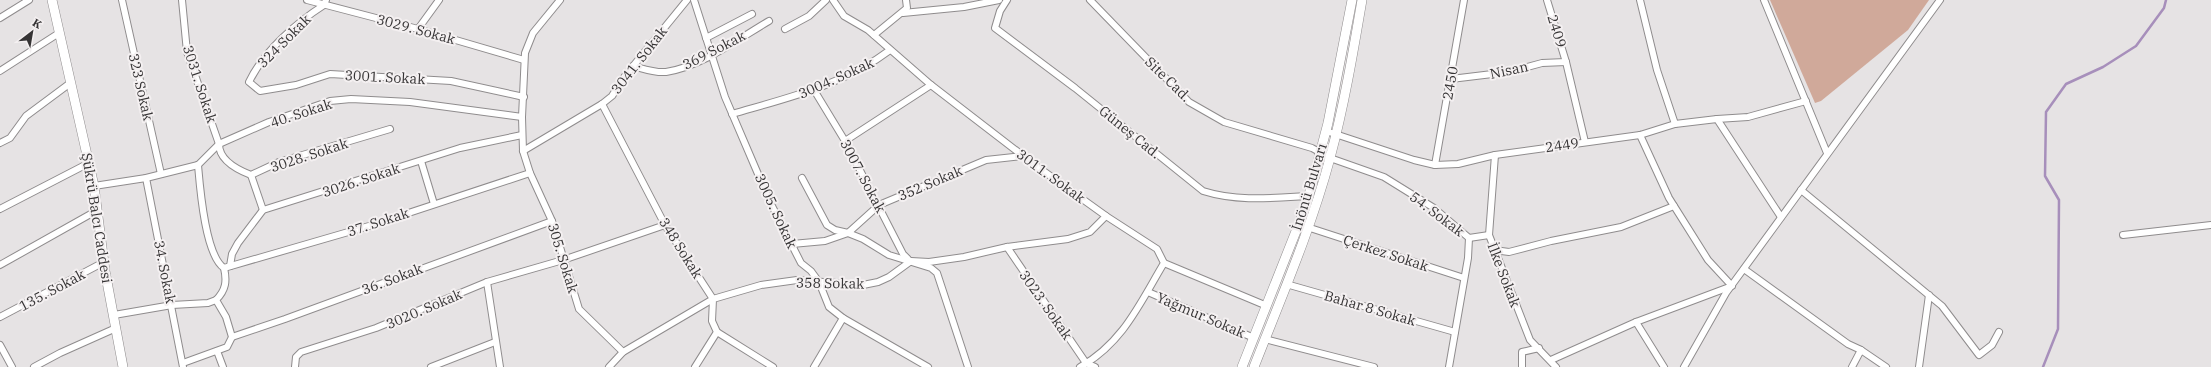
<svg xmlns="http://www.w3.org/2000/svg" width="2211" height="367" viewBox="0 0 2211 367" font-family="'IBM Plex Serif',serif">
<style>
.green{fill:#d0a99a}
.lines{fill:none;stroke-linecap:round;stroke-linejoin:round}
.stream{stroke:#a78fbb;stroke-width:2.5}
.street-casing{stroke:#8f8c8d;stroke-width:8}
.secondary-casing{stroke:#8f8c8d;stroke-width:10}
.street{stroke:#fff;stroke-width:6}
.secondary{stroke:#fff;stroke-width:9}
.labels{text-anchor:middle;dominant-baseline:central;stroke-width:4;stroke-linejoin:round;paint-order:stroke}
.street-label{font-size:14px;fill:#363435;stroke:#f4f0f1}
</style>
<rect width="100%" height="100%" fill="#e6e3e4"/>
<polygon class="green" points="1770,0 1929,0 1908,30 1821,101 1815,103"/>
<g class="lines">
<polyline class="stream" points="2043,367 2058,329 2059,200 2045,176 2046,112 2066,84 2103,67 2136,46 2164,8 2166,0"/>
<g class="street-casing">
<g id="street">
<polyline points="122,0 161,174"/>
<path d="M 182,0 L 187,52 L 219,144 C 219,160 238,170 251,175 L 279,162 L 390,129"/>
<polyline points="307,0 418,29 524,60"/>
<path d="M 326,0 L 324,5 C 296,23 264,51 249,82 L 260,91 L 296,85 L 330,74 L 451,81 L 524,97"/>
<polyline points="560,0 533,33 525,53 522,117 523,151 530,173 552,221 579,309 623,352"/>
<polyline points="694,0 725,97 770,202 801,263 811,271 819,282 829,307 843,318 928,367"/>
<path d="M 833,0 L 844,16 L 868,30 L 931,85 L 1035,165 L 1106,216 L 1157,249 L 1164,263 C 1140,303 1123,343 1080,367"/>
<path d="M 1007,0 L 1000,11 L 995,28 L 1075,88 L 1203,191 C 1238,202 1272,198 1308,196"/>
<polyline points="1090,0 1189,102 1224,122 1312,148 1330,158 1384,177 1434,208 1469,238 1468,258 1449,367"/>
<polyline points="1547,0 1566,62 1585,142"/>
<polyline points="1764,0 1827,153"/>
<polyline points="903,13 964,7 999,0"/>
<polyline points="0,18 29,0"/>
<polyline points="418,29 439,0"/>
<polyline points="785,29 809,16 826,0"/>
<polyline points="874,35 907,8 906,0"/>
<polyline points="706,38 752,14"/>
<path d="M 633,66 C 644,69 655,73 666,72 C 703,66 738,39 769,21"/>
<polyline points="0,71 59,33"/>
<polyline points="1451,79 1509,72 1542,63 1566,62"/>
<polyline points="814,90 845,141 903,254 908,259"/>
<polyline points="602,104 665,225 713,299 623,352 609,367"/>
<path d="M 732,114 C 787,98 844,85 890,50"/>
<polyline points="1717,119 1748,117 1806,101"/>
<polyline points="1675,124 1717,119 1781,217"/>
<polyline points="1326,131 1414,160 1435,165 1458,164 1495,155 1640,135 1675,124 1657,70 1640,0"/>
<polyline points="845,141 931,85"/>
<polyline points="0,143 10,138 26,116 69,84"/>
<polyline points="523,151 602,104 612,96 625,76 687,0"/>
<polyline points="1495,155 1489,235 1530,340 1556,367"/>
<polyline points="421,161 434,204"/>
<polyline points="1435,165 1464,0"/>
<polyline points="251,175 263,210"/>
<polyline points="146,178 183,367"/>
<polyline points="802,178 827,225 835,230 848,233 863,239 889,255 931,268 937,273 968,367"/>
<polyline points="94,186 146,178 198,165 219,144 269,122 330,101 351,99 410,102 522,117"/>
<polyline points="1801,190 1942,306 1979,355 1992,345 1999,332"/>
<polyline points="0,209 89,163"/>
<polyline points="1307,227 1464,278"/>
<polyline points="2123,235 2211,225"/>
<polyline points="1469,238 1489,235"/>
<polyline points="792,244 825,241 848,233 879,205 986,160 1023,156"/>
<polyline points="1007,247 1086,363 1095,367"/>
<polyline points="1494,250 1509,252 1551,241 1621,227 1674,206"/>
<polyline points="1164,263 1267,306"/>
<polyline points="0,265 96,211"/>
<polyline points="230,266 232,254 238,243 263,210 460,148 522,135"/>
<polyline points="224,268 369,226 530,173"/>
<polyline points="1744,269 1848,344 1861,350 1886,367"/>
<polyline points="487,282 500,367"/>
<polyline points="1286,284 1455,332"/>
<polyline points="1148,292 1254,338"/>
<polyline points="114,315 172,305 208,303 216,300"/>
<polyline points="0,317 104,262"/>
<polyline points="1636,322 1664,367"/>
<polyline points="717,332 773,367"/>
<polyline points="232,337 285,319 552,221"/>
<polyline points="1265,339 1374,367"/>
<polyline points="0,345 12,367"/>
<polyline points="217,351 223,367"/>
<polyline points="1551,360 1636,322 1732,286 1708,260 1669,198 1640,135"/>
<path d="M 183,363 L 227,347 L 232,337 L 226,317 L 216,300 C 226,290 227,281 224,268 C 205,255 200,188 198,165"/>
<polyline points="34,367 60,353 116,328"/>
<polyline points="295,367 296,357 301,352 376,328 487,282 563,260 665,225"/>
<polyline points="431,367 495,342"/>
<polyline points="695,367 717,332 712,321 713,299 761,285 797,280 863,285 878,282 889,277 911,261 929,262 964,257 1007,247 1068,239 1090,232 1106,216"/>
<polyline points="814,367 843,318"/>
<polyline points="1522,367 1522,352 1539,348"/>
<polyline points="1684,367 1726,293 1940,0"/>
<polyline points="1852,367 1861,350"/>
<polyline points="1919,367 1929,295"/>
</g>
</g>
<g class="secondary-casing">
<g id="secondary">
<polyline points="52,0 94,186 105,271 123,367"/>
<polyline points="1242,367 1306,206 1328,123 1352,0"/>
<path d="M 1254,367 C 1281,298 1311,229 1330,158 C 1344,106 1353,53 1362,0"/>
</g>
</g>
<use href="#street" class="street"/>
<use href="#secondary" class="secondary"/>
</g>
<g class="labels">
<g class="street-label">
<text transform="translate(416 29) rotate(15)">3029. Sokak</text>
<text transform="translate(1557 31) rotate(73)">2409</text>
<text transform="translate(284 41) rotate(-45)">324 Sokak</text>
<text transform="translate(714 50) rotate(-27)">369 Sokak</text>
<text transform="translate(639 60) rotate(-52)">3041. Sokak</text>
<text transform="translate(1509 70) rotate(-12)">Nisan</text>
<text transform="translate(385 77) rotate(3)">3001. Sokak</text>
<text transform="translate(836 78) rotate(-24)">3004. Sokak</text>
<text transform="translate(1168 79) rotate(44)">Site Cad.</text>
<text transform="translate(1450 83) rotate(-80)">2450</text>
<text transform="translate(200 84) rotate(72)">3031. Sokak</text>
<text transform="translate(141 87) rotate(77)">323 Sokak</text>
<text transform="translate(301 113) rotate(-18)">40. Sokak</text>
<text transform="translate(1130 132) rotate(39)">Güneş Cad.</text>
<text transform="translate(1562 145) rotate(-8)">2449</text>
<text transform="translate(309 155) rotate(-18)">3028. Sokak</text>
<text transform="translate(863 176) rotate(62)">3007. Sokak</text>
<text transform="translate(1051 176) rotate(36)">3011. Sokak</text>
<text transform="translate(361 180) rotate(-18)">3026. Sokak</text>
<text transform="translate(930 183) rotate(-23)">352 Sokak</text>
<text transform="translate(1309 187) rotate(-73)">İnönü Bulvarı</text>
<text transform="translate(776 211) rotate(65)">3005. Sokak</text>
<text transform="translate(1437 214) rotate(37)">54. Sokak</text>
<text transform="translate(97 218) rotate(81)">Şükrü Balcı Caddesi</text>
<text transform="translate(378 222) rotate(-18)">37. Sokak</text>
<text transform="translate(681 248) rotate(58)">348 Sokak</text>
<text transform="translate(1386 253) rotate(18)">Çerkez Sokak</text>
<text transform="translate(563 258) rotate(73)">305. Sokak</text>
<text transform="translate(165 272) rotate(79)">34. Sokak</text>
<text transform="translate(1504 275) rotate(69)">İlke Sokak</text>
<text transform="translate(392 279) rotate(-21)">36. Sokak</text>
<text transform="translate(830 283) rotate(1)">358 Sokak</text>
<text transform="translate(52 290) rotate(-28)">135. Sokak</text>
<text transform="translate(1046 305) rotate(55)">3023. Sokak</text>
<text transform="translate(1370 308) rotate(16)">Bahar 8 Sokak</text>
<text transform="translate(424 309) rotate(-23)">3020. Sokak</text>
<text transform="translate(1201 315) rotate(23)">Yağmur Sokak</text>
</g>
</g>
<g transform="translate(32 32) rotate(31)" stroke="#f4f0f1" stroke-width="3" paint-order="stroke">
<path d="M0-3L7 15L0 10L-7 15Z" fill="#363435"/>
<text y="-6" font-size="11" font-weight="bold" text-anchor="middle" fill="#363435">K</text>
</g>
</svg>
